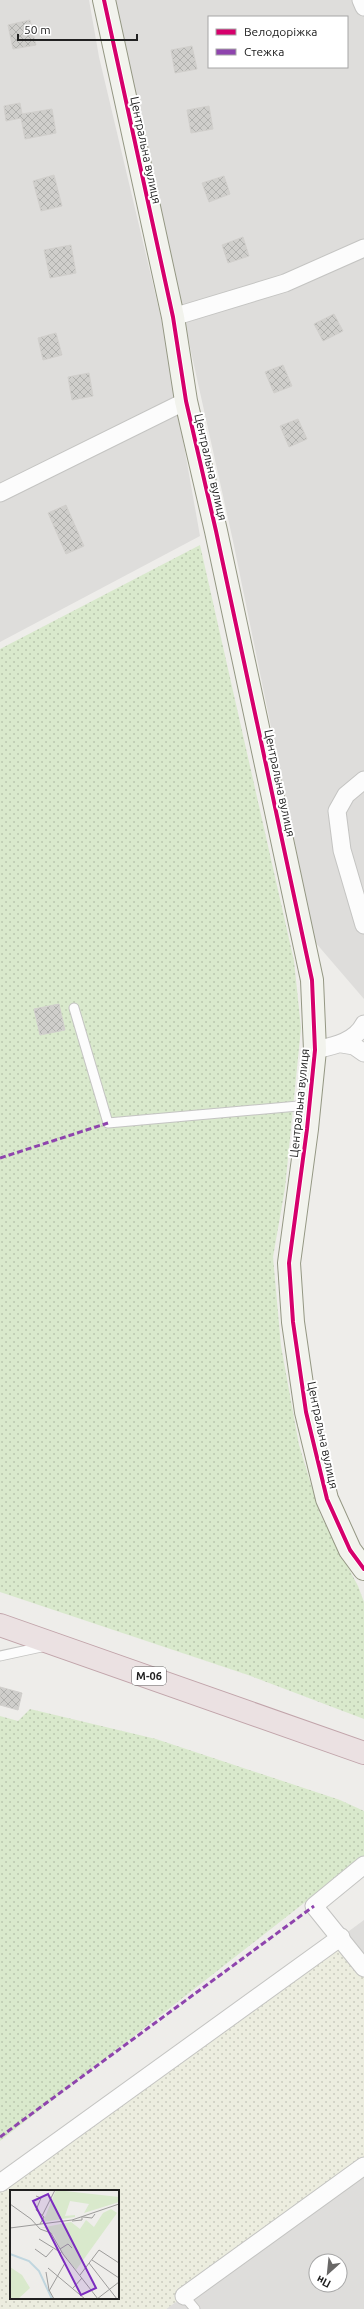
<svg xmlns="http://www.w3.org/2000/svg" width="364" height="2309" viewBox="0 0 364 2309" font-family="Ubuntu,sans-serif">
<style>
.residential{fill:#dedddb;fill-rule:evenodd}
.farmland{fill:url(#farmland-dots);fill-rule:evenodd}
.grass{fill:url(#grass-dots)}
.building{fill:url(#building-cross-hatch);stroke:#d1cfcc}
.lines{fill:none;stroke-linecap:round;stroke-linejoin:round}
.lane-casing{stroke:#c4c4c2;stroke-width:11}
.street-casing{stroke:#c4c4c2;stroke-width:19}
.secondary-casing{stroke:#949783;stroke-width:24}
.highway-casing{stroke:#c1a4aa;stroke-width:24}
.lane{stroke:#fcfcfc;stroke-width:9}
.street{stroke:#fcfcfc;stroke-width:17}
.secondary{stroke:#f2f3ed;stroke-width:22}
.highway{stroke:#ebe1e2;stroke-width:22}
.quiet{stroke:#8e44ad;stroke-width:3;stroke-dasharray:6 3;stroke-linecap:butt}
.cycleway-casing{stroke:#fff;stroke-width:6}
.cycleway{stroke:#d6006c;stroke-width:4}
.labels{text-anchor:middle;dominant-baseline:central;stroke-width:4;stroke-linejoin:round;paint-order:stroke}
.shield{fill:#fff;stroke:#646464;stroke-width:1}
.shield-label{font-size:11px;font-weight:bold;fill:#212121}
.street-label{font-size:12px;fill:#212121;stroke:#fff}
.inset-river{fill:none;stroke:#c0d6df;stroke-width:2}
.inset-road{fill:none;stroke:#9c9b9a;stroke-width:1}
.view{fill:#7b2cbf;fill-opacity:0.15;stroke:#7b2cbf;stroke-width:2}
.inset-edge{fill:none;stroke:#212121;stroke-width:2}
</style>
<defs>
<pattern id="farmland-dots" width="8" height="8" patternUnits="userSpaceOnUse"><rect width="8" height="8" fill="#eceddf"/><path d="M2 2h.1M6 6h.1" fill="none" stroke="#cacbbf" stroke-width="1.8" stroke-linecap="round"/></pattern>
<pattern id="grass-dots" width="8" height="8" patternUnits="userSpaceOnUse"><rect width="8" height="8" fill="#d9e9cc"/><path d="M2 2h.1M6 6h.1" fill="none" stroke="#bac8af" stroke-width="1.8" stroke-linecap="round"/></pattern>
<pattern id="building-cross-hatch" width="8" height="8" patternUnits="userSpaceOnUse"><rect width="8" height="8" fill="#cfcecb"/><path d="M0 0l8 8M0 8l8-8" fill="none" stroke="#b1b1ae"/></pattern>
</defs>
<rect width="100%" height="100%" fill="#eeedea"/>
<g class="residential">
<polygon points="0,0 89,0 99,57 162,322 200,536 0,642"/>
<path d="M 113,0 L 364,0 L 364,999 L 315,942 L 233,541 ZM 209,17 L 347,17 L 347,67 L 209,67 Z"/>
<polygon points="364,1920 364,1968 341,1937"/>
<path d="M 364,2166 L 364,2309 L 166,2309 ZM 316,2261 L 340,2261 L 340,2285 L 316,2285 Z"/>
</g>
<path class="farmland" d="M 341,1937 L 364,1968 L 364,2166 L 166,2309 L 0,2309 L 0,2183 ZM 11,2191 L 118,2191 L 118,2298 L 11,2298 Z"/>
<g class="grass">
<polygon points="200,545 294,961 301,1028 285,1188 273,1257 281,1346 299,1445 320,1514 358,1586 364,1602 364,1719 248,1675 0,1592 0,649"/>
<polygon points="30,1709 156,1739 340,1800 364,1811 364,1856 0,2141 0,1716 18,1721"/>
</g>
<g class="building">
<polygon points="30,20 36,45 13,49 8,25"/>
<polygon points="192,46 197,69 175,73 171,50"/>
<polygon points="20,103 22,114 52,109 56,133 25,139 21,118 6,121 4,106"/>
<polygon points="209,106 213,129 191,133 187,110"/>
<polygon points="54,175 62,206 41,211 33,181"/>
<polygon points="224,176 230,194 209,202 202,183"/>
<polygon points="243,237 249,256 228,263 222,245"/>
<polygon points="71,245 76,273 50,278 44,250"/>
<polygon points="334,314 343,331 323,341 314,324"/>
<polygon points="56,333 62,355 43,360 38,338"/>
<polygon points="283,365 292,386 274,393 265,372"/>
<polygon points="89,373 93,396 72,400 68,377"/>
<polygon points="298,419 307,439 289,447 280,426"/>
<polygon points="66,505 84,546 66,554 48,513"/>
<polygon points="59,1004 65,1030 40,1035 34,1009"/>
<polygon points="0,1687 22,1693 18,1710 0,1705"/>
</g>
<g class="lines">
<g class="lane-casing">
<g id="lane">
<polyline points="74,1008 108,1123 309,1105"/>
<polyline points="0,1656 46,1646"/>
<polyline points="184,2296 195,2309"/>
</g>
</g>
<g class="street-casing">
<g id="street">
<polyline points="361,0 364,7"/>
<polyline points="173,317 285,283 364,248"/>
<polyline points="0,493 186,401"/>
<polyline points="364,780 346,795 337,811 342,850 364,925"/>
<polyline points="342,1044 354,1046 364,1053"/>
<path d="M 315,1050 C 333,1046 355,1042 364,1024"/>
<polyline points="364,1865 314,1906 364,1968"/>
<polyline points="0,2183 341,1937"/>
<polyline points="184,2296 364,2166"/>
</g>
</g>
<g class="secondary-casing">
<polyline id="secondary" points="104,0 173,317 186,401 216,531 312,980 315,1050 307,1129 289,1263 293,1322 306,1412 327,1499 350,1550 364,1569"/>
</g>
<g class="highway-casing">
<polyline id="highway" points="0,1625 364,1753"/>
</g>
<use href="#lane" class="lane"/>
<use href="#street" class="street"/>
<use href="#secondary" class="secondary"/>
<use href="#highway" class="highway"/>
<g class="quiet">
<polyline points="0,1158 108,1123"/>
<polyline points="0,2137 314,1906"/>
</g>
<g class="cycleway-casing">
<polyline id="cycleway" points="104,0 173,317 186,401 216,531 312,980 315,1050 307,1129 289,1263 293,1322 306,1412 327,1499 350,1550 364,1569"/>
</g>
<use href="#cycleway" class="cycleway"/>
</g>
<g class="labels">
<rect class="shield" x="132" y="1667" width="34" height="18" rx="3"/>
<g class="shield-label">
<text x="149" y="1676">М-06</text>
</g>
<g class="street-label">
<text transform="translate(146 150) rotate(78)">Центральна вулиця</text>
<text transform="translate(211 467) rotate(77)">Центральна вулиця</text>
<text transform="translate(280 783) rotate(78)">Центральна вулиця</text>
<text transform="translate(299 1103) rotate(-84)">Центральна вулиця</text>
<text transform="translate(323 1435) rotate(78)">Центральна вулиця</text>
</g>
</g>
<g transform="translate(10 2190)">
<rect width="109" height="109" fill="#eeedea"/>
<path d="M 46,0 L 109,7 L 109,12 L 74,23 L 79,14 L 60,11 L 55,26 L 65,25 L 65,27 L 33,32 ZM 101,19 L 107,23 L 66,80 L 52,62 L 44,45 L 35,38 L 30,38 L 61,32 L 70,39 L 76,30 L 84,37 L 93,23 ZM 0,77 L 12,85 L 20,98 L 8,109 L 0,109 Z" fill="#d9e9cc"/>
<path class="inset-river" d="M 0,64 L 19,71 L 29,81 L 42,109"/>
<path class="inset-road" d="M 26,6 L 31,8 L 26,20 L 34,27 L 30,34M 0,14 L 21,29 L 30,39 L 41,43 L 53,64 L 88,109M 32,26 L 45,0M 73,27 L 82,28 L 85,24M 62,31 L 72,30 L 72,27M 0,38 L 62,30 L 109,14M 29,49 L 50,62M 25,59 L 36,67 L 43,59M 50,59 L 58,54 L 62,58M 82,70 L 109,88M 79,73 L 107,109M 38,78 L 75,109M 36,82 L 39,100 L 44,109M 70,85 L 89,60 L 109,73M 63,98 L 72,88M 39,101 L 55,73 L 50,65 L 51,62M 87,109 L 109,92"/>
<path class="view" d="M 38,4 L 86,98 L 71,105 L 23,11 Z"/>
<rect width="109" height="109" class="inset-edge"/>
</g>
<rect x="208" y="16" width="140" height="52" fill="#ffffff" stroke="#a6a6a6"/>
<rect x="216" y="29" width="20" height="6" fill="#d6006c" stroke="#a6a6a6"/>
<text x="244" y="36" font-size="12" fill="#212121">Велодоріжка</text>
<rect x="216" y="49" width="20" height="6" fill="#8e44ad" stroke="#a6a6a6"/>
<text x="244" y="56" font-size="12" fill="#212121">Стежка</text>
<g transform="translate(328 2273) rotate(207)"><circle r="19" fill="#ffffff" stroke="#a6a6a6"/>
<path d="M0-3L7 15L0 10L-7 15Z" fill="#696867"/>
<text y="-6" font-size="11" font-weight="bold" text-anchor="middle" fill="#212121">Пн</text>
</g>
<path d="M18 34v6h119v-6" fill="none" stroke="#212121" stroke-width="2"/>
<text x="24" y="34" font-size="12" fill="#212121" stroke="#ffffff" stroke-width="3" paint-order="stroke">50 m</text>
</svg>
